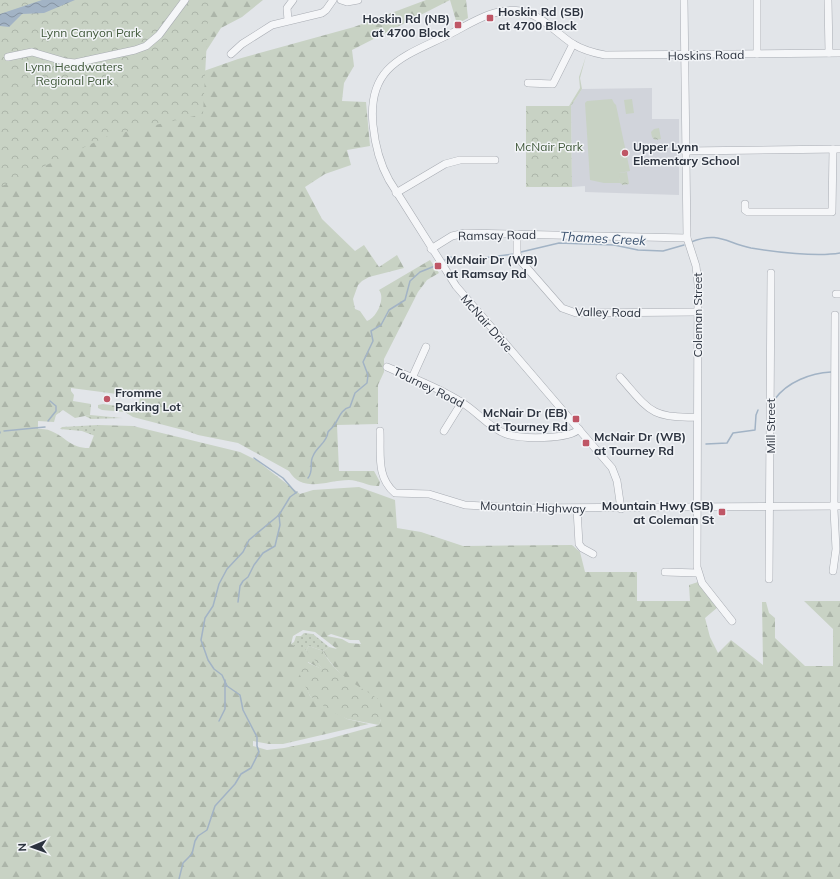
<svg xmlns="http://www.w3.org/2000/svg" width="840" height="879" viewBox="0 0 840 879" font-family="Mulish,sans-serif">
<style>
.built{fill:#d1d4db}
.grass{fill:url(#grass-dots)}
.forest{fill:url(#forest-firs);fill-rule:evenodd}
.park{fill:url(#park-crowns)}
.pitch{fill:#c8d2c4}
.water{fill:url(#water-waves)}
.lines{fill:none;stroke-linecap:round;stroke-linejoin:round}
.stream{stroke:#a2b3c5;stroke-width:1.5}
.minor-casing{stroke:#a8acb3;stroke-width:8}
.minor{stroke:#f5f6f8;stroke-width:7}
.poi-dot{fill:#bf5666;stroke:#f2f4f7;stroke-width:1.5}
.labels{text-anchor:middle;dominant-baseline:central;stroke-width:3;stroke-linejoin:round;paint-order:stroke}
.poi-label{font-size:12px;font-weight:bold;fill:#2c333f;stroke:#f2f4f7;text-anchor:start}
.park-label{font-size:12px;fill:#41593b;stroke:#f2f4f7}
.street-label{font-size:12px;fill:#2c333f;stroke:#f2f4f7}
.water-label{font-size:13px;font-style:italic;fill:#3b526f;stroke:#f2f4f7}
</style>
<defs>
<pattern id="grass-dots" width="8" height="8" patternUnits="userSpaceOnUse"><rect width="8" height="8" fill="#c8d2c4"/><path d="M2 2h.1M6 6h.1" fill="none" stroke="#acb5a9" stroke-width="1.8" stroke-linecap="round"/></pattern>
<pattern id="forest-firs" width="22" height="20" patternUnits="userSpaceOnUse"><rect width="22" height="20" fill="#c8d2c4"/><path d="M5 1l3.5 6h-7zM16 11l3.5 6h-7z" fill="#acb5a9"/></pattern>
<pattern id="park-crowns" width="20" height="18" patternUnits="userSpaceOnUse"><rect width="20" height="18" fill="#c8d2c4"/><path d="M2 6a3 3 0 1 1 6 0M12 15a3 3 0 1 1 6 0" fill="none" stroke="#acb5a9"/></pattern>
<pattern id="water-waves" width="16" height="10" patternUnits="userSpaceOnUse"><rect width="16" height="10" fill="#a2b3c5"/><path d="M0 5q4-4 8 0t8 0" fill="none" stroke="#8492a1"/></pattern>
</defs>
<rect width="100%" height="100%" fill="#e2e5e9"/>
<polygon class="built" points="652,88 652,119 679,119 679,195 585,192 585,186 572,187 571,106 582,89"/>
<g class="grass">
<polygon points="90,415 122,418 123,418 91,419 85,416"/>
<polygon points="98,425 95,436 82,431 60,429 62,427"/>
<polygon points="304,633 313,634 329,647 323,651 309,646 306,650 296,648 291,644 294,642 296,636 301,636"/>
</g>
<path class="forest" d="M 75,0 L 263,0 L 242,17 L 221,28 L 201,59 L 201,72 L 238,59 L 354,27 L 426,0 L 466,0 L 468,18 L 457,24 L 450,0 L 352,50 L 354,66 L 344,83 L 342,101 L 366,102 L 370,146 L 347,150 L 351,165 L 325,174 L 305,187 L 322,219 L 355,251 L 364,245 L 379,267 L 397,255 L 404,268 L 369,277 L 362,281 L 358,285 L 353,299 L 355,309 L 360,311 L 367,321 C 376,318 386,299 379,290 L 430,260 L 439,273 L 427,280 L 418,292 L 384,359 L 384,372 L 378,385 L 378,424 L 337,425 L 339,471 L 374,471 L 380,482 L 379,486 C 370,487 359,480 349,480 C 327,480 303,494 289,471 L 238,443 L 198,435 L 187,431 L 133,417 L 125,412 L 102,410 L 98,408 L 98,405 L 103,404 L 138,409 L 140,397 L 71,388 L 71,391 L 74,395 L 73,401 L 91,404 L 90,415 L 75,418 L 63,410 L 56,415 L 54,422 L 38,421 L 38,429 C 42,429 47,429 51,431 C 66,437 70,448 89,448 L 98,425 L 133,426 L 240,452 L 256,460 L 300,494 L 313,490 L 359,487 L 395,500 L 397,528 L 421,532 L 463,546 L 572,545 L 580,552 L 585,572 L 637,572 L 637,601 L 690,601 L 689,585 L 698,582 L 718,607 L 705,618 L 710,637 L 718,653 L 731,640 L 763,665 L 762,602 L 766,602 L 769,613 L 775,618 L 775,638 L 805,666 L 833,666 L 833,629 L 804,601 L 840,601 L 840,879 L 0,879 L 0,63 ZM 303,630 L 315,632 L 337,649 L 329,647 L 323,651 C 332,668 356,690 373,696 L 381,719 L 379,725 L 328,739 L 284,748 L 267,750 L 253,746 L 253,741 L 269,744 L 283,744 L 369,724 L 347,719 L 310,696 L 305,684 L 308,662 L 323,670 C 320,665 310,653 306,650 C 301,647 296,648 291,644 L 293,636 ZM 331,634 L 350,640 L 359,640 L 361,644 L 349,643 L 342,639 L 327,636 Z"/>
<g class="park">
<polygon points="0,0 209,0 203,114 108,136 0,187"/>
<polygon points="586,56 580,78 582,89 571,106 572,187 526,187 526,106 569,106 580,88 579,77"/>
<polygon points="659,128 661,139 655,140 652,137 651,132 654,129"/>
<polygon points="627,172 629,184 623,185 620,183 618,173"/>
<path d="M 309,646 L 323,651 C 335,675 359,686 380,700 L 381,719 L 379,725 L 347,719 L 331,711 L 310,696 L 298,671 L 302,660 L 322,669 C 318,662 311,657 306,650 Z"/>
</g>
<g class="pitch">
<polygon points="612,99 614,103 616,105 630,171 619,173 620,183 604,183 590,180 585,103 587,101"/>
<polygon points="632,99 634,113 626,114 624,100"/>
</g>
<polygon class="water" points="42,0 75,0 44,13 22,14 9,27 0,26 0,14"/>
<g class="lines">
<g class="stream">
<path d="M 691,242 C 719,231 726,243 751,248 C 774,252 817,257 840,253"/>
<polyline points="521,252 559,243 614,245 638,250 663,251 684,245"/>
<polyline points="445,260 450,257 466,260 514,254"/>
<path d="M 775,399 C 787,382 811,373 831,372"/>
<polyline points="48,421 56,411 56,406 50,401"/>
<polyline points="4,431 45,427"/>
<polyline points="0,433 0,432"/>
<polyline points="706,444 727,443 733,433 755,430 756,415 758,410"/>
<polyline points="254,458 283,478 296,493"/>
<path d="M 308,478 C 314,471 309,463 313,456 C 317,446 327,443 328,432 C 330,429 334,427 335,424 C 339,418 341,409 350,407 L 355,393 L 367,383 L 368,375 L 363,362 L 373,341 L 371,331 L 381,325 L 389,310 L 405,300 L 410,281 L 420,272 L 435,266"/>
<polyline points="238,602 240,586 243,581 248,577 254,565 263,553 275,546 280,525 279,515"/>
<polyline points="219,721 225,709 225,680"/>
<polyline points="179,879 183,863 192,854 195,841 198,836 207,830 215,806 235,784 241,774 251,768 259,752 257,746 257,737 243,710 240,695 227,686 222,675 214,669 208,660 201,640 205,618 213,606 219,584 227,569 243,552 249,540 279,515 290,497 297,492"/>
</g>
<g class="minor-casing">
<g id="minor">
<polyline points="341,0 347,2 358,0"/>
<polyline points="684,0 687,238 696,266 698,284 697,567 702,583 732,621"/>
<polyline points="828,0 829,53"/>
<polyline points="288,20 287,8 293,0"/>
<polyline points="231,54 242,44 272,25 322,13 326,10 333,0"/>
<polyline points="757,54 757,0"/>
<polyline points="8,57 32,52 66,62 75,63 135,50 146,46 159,35 185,0"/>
<polyline points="528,83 553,84 573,44"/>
<polyline points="685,151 840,149"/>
<polyline points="396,193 445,164 460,160 495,160"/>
<polyline points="745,204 745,210 748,212 832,212 833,149"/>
<polyline points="517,234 517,254 520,260 562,308 576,313 698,312"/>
<polyline points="431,249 452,236 465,233 687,238"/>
<polyline points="836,294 840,294"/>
<path d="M 387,367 C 412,378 438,387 461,402 C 477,411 489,428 506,434 C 520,439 569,440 579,429"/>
<path d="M 620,377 C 649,410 651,419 697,417"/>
<polyline points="412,378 426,347"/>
<path d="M 380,431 C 381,454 376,477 395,493 L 429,494 L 465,505 L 520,508 L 840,506"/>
<polyline points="444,431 462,402"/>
<polyline points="577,509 579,544 582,548 593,554"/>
<path d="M 621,509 L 617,481 L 612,468 L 456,286 L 389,180 C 379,162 375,145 373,125 C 367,64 406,56 452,33 C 473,22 495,7 520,11 C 541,14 556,33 573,44 C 583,50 594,53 605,55 L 840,53"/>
<polyline points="833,571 836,549 834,510 835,315"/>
<polyline points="665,572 698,573"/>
<polyline points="769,579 771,273"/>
</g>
</g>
<use href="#minor" class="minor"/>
</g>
<g class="poi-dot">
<rect x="486" y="14" width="8" height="8" rx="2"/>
<rect x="454" y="21" width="8" height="8" rx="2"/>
<circle cx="625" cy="153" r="4"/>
<rect x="434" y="262" width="8" height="8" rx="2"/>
<circle cx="107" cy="399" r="4"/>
<rect x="572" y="415" width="8" height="8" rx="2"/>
<rect x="582" y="439" width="8" height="8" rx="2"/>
<rect x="718" y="508" width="8" height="8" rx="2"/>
</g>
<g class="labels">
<g class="poi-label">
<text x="498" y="11">Hoskin Rd (SB)<tspan x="498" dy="14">at 4700 Block</tspan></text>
<text x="450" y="18" text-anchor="end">Hoskin Rd (NB)<tspan x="450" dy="14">at 4700 Block</tspan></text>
<text x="633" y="146">Upper Lynn<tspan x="633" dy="14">Elementary School</tspan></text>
<text x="446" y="259">McNair Dr (WB)<tspan x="446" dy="14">at Ramsay Rd</tspan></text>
<text x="115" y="392">Fromme<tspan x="115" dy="14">Parking Lot</tspan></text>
<text x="568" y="412" text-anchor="end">McNair Dr (EB)<tspan x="568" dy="14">at Tourney Rd</tspan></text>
<text x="594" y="436">McNair Dr (WB)<tspan x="594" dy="14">at Tourney Rd</tspan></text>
<text x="714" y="505" text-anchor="end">Mountain Hwy (SB)<tspan x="714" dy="14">at Coleman St</tspan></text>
</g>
<g class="park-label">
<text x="91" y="32">Lynn Canyon Park</text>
<text x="74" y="66">Lynn Headwaters<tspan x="74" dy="14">Regional Park</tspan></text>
<text x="549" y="146">McNair Park</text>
</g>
<g class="street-label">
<text transform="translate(706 55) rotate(-1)">Hoskins Road</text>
<text transform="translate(497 235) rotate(-1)">Ramsay Road</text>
<text transform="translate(608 312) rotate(1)">Valley Road</text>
<text transform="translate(697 315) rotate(-90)">Coleman Street</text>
<text transform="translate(487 323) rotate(49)">McNair Drive</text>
<text transform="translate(429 387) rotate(26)">Tourney Road</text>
<text transform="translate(770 426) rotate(-90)">Mill Street</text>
<text transform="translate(533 507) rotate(2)">Mountain Highway</text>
</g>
<g class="water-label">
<text transform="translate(603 238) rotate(3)">Thames Creek</text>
</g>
</g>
<g transform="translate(32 847) rotate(268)" stroke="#f2f4f7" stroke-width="3" paint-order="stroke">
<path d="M0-3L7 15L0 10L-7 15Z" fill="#2c333f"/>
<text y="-6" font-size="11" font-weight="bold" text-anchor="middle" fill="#2c333f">N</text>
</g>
</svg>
